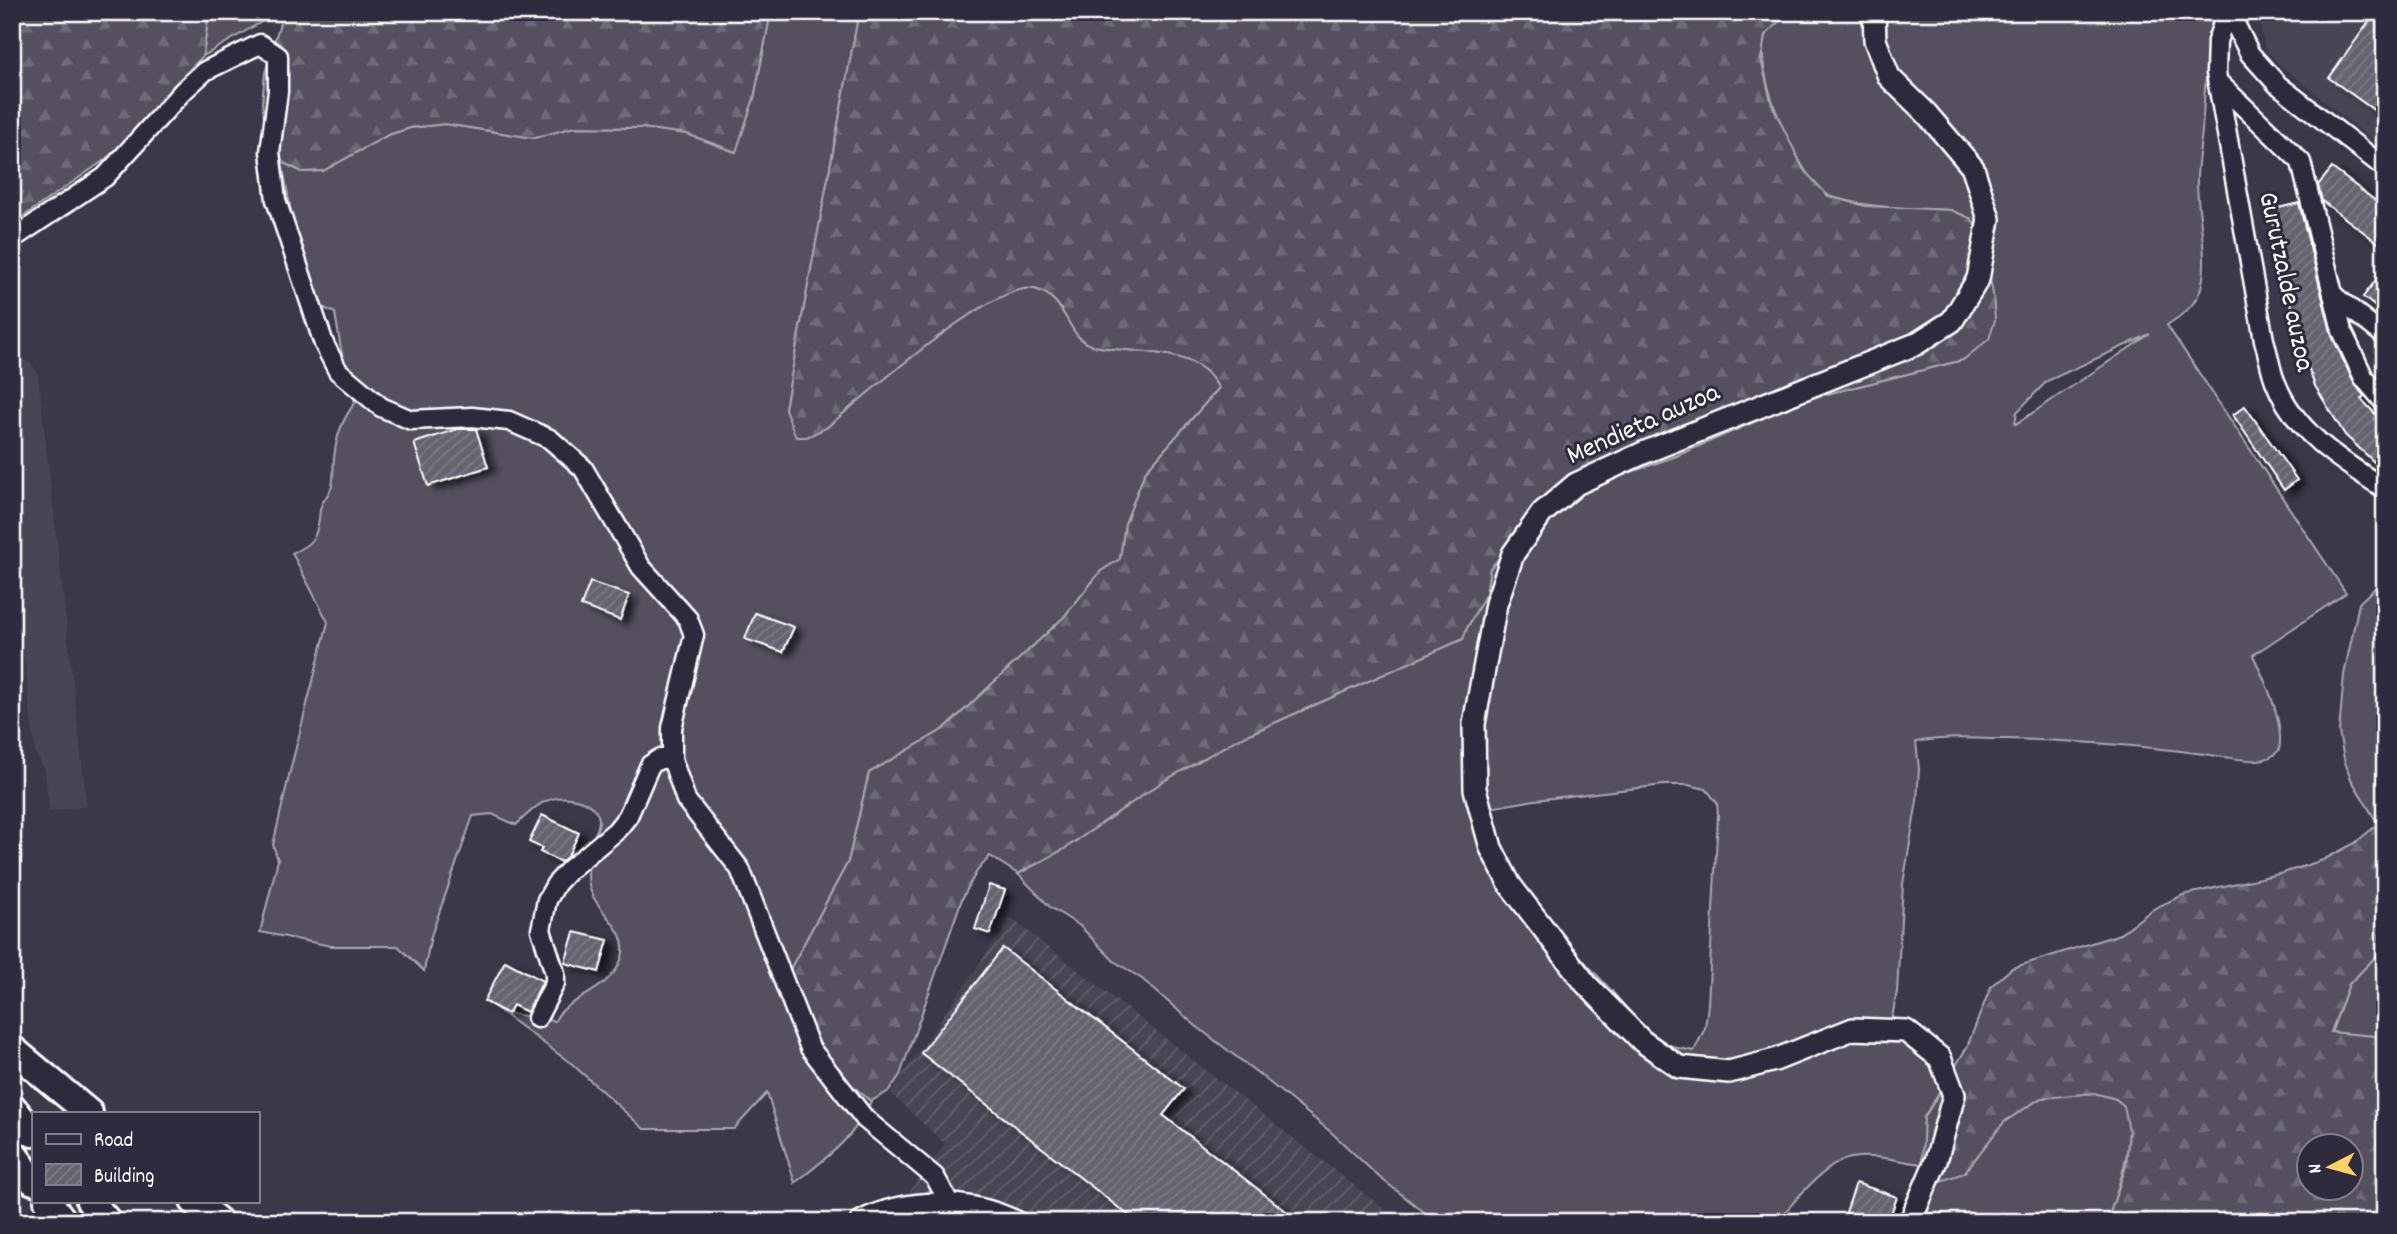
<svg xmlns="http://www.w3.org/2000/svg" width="2397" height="1234" viewBox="0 0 2397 1234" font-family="Dekko,sans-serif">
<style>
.built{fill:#494455}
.industrial{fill:url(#industrial-furrows)}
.grass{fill:#555060;stroke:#aaa8b0;stroke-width:2;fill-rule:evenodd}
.forest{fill:url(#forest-firs);stroke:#aaa8b0;stroke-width:2;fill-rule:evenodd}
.building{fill:url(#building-hatch);stroke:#fff;stroke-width:2;filter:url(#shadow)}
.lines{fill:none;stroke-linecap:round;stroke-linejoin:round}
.minor-casing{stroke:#fff;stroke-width:23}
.tertiary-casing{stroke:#fff;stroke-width:26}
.primary-casing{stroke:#fff;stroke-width:32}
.minor{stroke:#2f2a3d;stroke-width:18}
.tertiary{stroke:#2f2a3d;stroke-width:21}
.primary{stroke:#2f2a3d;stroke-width:26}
.labels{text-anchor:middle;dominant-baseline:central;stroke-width:6;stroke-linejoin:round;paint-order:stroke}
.street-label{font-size:28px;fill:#fff;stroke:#2f2a3d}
</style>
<defs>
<pattern id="industrial-furrows" width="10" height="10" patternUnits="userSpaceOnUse" patternTransform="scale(1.75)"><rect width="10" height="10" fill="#494455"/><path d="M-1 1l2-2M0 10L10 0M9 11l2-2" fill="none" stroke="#64606e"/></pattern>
<pattern id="forest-firs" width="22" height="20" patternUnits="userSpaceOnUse" patternTransform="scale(1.75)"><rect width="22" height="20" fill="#555060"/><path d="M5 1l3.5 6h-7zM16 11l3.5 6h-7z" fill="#6e6a78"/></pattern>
<pattern id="building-hatch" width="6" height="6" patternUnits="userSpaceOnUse" patternTransform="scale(1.75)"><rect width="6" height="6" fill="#666270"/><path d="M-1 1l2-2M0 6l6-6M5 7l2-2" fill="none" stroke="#7d7a85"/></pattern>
<filter id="shadow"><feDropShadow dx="8" dy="4.5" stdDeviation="3.5" flood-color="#0009"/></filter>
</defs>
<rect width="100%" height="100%" fill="#3c3749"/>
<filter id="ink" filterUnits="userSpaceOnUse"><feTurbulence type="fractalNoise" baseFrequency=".0143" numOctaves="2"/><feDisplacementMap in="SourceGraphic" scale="14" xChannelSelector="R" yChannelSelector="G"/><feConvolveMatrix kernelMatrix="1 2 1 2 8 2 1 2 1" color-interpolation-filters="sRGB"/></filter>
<g filter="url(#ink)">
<g class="built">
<polygon points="2257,12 2385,12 2385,151 2277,62 2265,48"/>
<polygon points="19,359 31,363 38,373 87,806 49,812 45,771 35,752 12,559 12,361"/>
</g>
<polygon class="industrial" points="1011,918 1401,1222 887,1222 945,1144 890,1093"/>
<g class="grass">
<polygon points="209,12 261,12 263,21 203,56"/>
<path d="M 771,12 L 859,12 L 785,409 L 826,428 C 862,399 994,279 1035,289 C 1069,298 1066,340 1094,346 C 1128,353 1179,348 1206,371 C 1211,376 1215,383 1219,388 L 1145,472 L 1125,524 L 1120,559 L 1101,571 L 1064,617 L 944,729 L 869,773 L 848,862 L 787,975 L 825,1063 L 871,1101 C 854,1139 827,1157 795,1183 L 767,1093 L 734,1129 L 644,1129 L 572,1064 L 490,1004 L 507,1013 L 555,1021 C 563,998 611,994 622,957 C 630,931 598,913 591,892 C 584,873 591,853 595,834 C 597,830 599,823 599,819 C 597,806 581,799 570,798 C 546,794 532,810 516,825 L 492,814 L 473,816 L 431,936 L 424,971 L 398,946 L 331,946 L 260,932 L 278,860 L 273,845 L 291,767 L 328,622 L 292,553 C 316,543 318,533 320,510 C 320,503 330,494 332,486 C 334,477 333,467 334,458 C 336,437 342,419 355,403 L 341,349 L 335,313 L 322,307 L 295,234 L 282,162 L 302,172 L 323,171 L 388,135 L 410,128 L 445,124 L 534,138 L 574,127 L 642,128 L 687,134 L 735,152 L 754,98 Z"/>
<path d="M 1793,12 L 2213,12 C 2207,52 2205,90 2202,130 C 2201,146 2197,162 2197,178 C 2196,213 2211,258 2200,291 C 2194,307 2181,316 2167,325 L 2346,593 L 2253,655 C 2265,681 2285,722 2279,750 C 2267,766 2241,759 2224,757 C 2152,746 2079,741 2006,739 C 1976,739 1945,736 1916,742 L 1919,769 L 1917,801 L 1903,884 L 1897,992 L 1891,1022 L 1953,1069 L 1924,1117 L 1922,1164 C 1899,1161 1874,1154 1851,1158 C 1825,1163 1794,1201 1777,1222 L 1437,1222 L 1379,1177 L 1332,1133 L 1259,1074 L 1196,1026 L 1142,979 L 1114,961 L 1080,926 L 1050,907 L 1018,874 L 1064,849 L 1162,782 L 1236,740 L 1463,639 L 1467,628 L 1486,593 L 1490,568 L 1510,547 L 1580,490 L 1676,456 L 1807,399 L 1963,360 L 1951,210 C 1916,208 1879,209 1844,200 C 1840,199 1833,198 1829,196 C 1798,179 1752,70 1765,37 C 1769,27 1783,18 1793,12 ZM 2150,334 L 2016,424 L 2015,424 L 2017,412 L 2047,381 ZM 1664,785 L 1688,785 L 1706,789 L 1717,803 L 1718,815 L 1708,1004 L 1705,1028 L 1694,1051 C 1681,1049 1670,1047 1659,1039 C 1640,1026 1625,1006 1610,989 C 1572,948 1491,865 1489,808 L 1535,800 Z"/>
<polygon points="2385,578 2385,829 2378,824 2351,779 2344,759 2339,732 2344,675 2359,603"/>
<polygon points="2385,947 2385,1037 2331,1033 2349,984"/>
<path d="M 2094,1093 C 2104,1095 2118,1096 2123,1105 C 2140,1133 2116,1194 2107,1222 L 1911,1222 L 1932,1180 L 1964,1173 L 2004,1122 L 2041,1098 Z"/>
</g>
<g class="forest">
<polygon points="12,12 209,12 203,56 174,85 141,127 106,159 12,224"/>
<polygon points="771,12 754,98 736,152 687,134 642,128 574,127 534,138 445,124 410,128 388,135 323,171 302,172 282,162 267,136 262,103 265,73 283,13"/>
<path d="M 859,12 L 1793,12 L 1779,21 L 1765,36 L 1761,60 L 1772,105 L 1804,170 L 1828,196 L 1866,206 L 1951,210 L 1972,219 L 1983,243 L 1993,294 L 1995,320 L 1989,339 L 1963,360 L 1807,399 L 1676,456 L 1580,490 L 1510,547 L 1490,568 L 1486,593 L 1467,628 L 1463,639 L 1236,740 L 1162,782 L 1064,849 L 1018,874 L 990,856 L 977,871 L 962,899 L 900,1075 L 889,1091 L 871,1101 L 825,1063 L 787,975 L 848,862 L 869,773 L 944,729 L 1064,617 L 1101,571 L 1120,559 L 1125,524 L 1145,472 L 1219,388 C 1215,383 1211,375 1206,371 C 1178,348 1129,353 1094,346 C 1066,340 1069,298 1035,289 C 994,279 862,399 826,428 L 807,437 L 796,437 L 785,409 Z"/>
<path d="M 2378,824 L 2385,829 L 2385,947 L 2349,984 L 2331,1032 L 2385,1037 L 2385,1222 L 2107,1222 L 2126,1166 L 2129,1131 L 2124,1106 L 2116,1099 L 2094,1093 L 2041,1098 L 2004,1122 L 1964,1173 L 1941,1181 L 1932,1180 L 1922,1164 L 1924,1118 L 1967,1047 L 1991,986 L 2012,968 L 2120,934 L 2153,909 L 2183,895 L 2283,873 L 2323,860 L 2355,843 ZM 2310,1146 L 2352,1146 L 2352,1188 L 2310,1188 Z"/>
</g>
<g class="building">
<polygon points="2376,12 2385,12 2385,118 2329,78"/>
<polygon points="2332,168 2385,208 2385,248 2322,201 2318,185"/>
<polygon points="2299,203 2332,336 2354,383 2364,396 2361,399 2385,424 2385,472 2345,435 2315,386 2301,347 2270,210"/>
<polygon points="2385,268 2385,314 2363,297"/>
<polygon points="2245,406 2297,480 2284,490 2233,415"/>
<polygon points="458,429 476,429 488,467 428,486 414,443"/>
<polygon points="590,582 629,595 620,620 581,606"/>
<polygon points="755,613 794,627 783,652 745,639"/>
<polygon points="542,815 579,833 568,856 561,862 540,852 542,848 529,842"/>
<polygon points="989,885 1005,890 990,934 975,929"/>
<polygon points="574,932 608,940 599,972 565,963"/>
<polygon points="1003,948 1184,1089 1163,1115 1300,1222 1137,1222 921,1053"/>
<polygon points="505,961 543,981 527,1012 513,1005 508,1014 484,1001"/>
<polygon points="1856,1183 1897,1197 1888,1222 1854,1222 1844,1218"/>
</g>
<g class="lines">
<g class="minor-casing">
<g id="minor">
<path d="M 2227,12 L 2217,41 L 2216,73 L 2264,340 C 2268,353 2270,368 2275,381 C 2294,432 2341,461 2385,489"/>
<polyline points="2229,12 2250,54 2277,84 2385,168"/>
<polyline points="2218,82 2301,162 2342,331 2364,378 2385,403"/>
<polyline points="12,239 105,177 183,91 205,71 260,44 278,56 278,91 270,152 276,200 324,344 338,371 381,407 411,420 472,417 509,421 550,439 583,468 641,567 688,619 694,635 672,728 672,759 686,800 740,869 810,1048 865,1119 935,1177 950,1204"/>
<polyline points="2333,295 2385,336"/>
<polyline points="537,1018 555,983 555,973 541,930 547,900 556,884 569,870 616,831 628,816 650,765 659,759 672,759"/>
</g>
</g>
<g class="tertiary-casing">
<g id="tertiary">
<polyline points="1874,12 1875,40 1889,77 1926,113 1973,168 1989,219 1978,279 1952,321 1916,344 1643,453 1576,484 1542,513 1513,554 1496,604 1474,724 1475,789 1491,848 1510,885 1586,984 1642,1041 1679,1067 1729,1072 1775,1060 1853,1029 1906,1031 1940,1058 1954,1095 1936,1161 1910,1222"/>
<path d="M 861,1222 C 908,1198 969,1199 1016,1222"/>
</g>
</g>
<g class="primary-casing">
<g id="primary">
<polyline points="12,1049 89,1113"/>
<polyline points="12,1107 33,1133"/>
<polyline points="12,1152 33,1181"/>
<polyline points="48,1201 64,1222"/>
<polyline points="90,1201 108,1222"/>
<polyline points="194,1201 219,1222"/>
</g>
</g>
<use href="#minor" class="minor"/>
<use href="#tertiary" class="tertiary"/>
<use href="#primary" class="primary"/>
</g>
</g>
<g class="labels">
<g class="street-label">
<text transform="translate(2284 282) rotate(78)">Gurutzalde auzoa</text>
<text transform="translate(1644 426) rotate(-24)">Mendieta auzoa</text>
</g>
</g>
<rect width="2397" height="1234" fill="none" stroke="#2f2a3d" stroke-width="42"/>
<rect x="21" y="21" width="2355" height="1192" fill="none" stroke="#fff" stroke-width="2.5" filter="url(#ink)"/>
<rect x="32" y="1112" width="228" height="91" fill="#2f2a3d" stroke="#827f8b" stroke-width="2"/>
<rect x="46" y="1134" width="35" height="10" fill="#2f2a3d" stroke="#827f8b" stroke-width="2"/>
<text x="94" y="1146" font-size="21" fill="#ffffff">Road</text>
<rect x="46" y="1164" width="35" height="21" fill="url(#building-hatch)" stroke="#827f8b" stroke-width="2"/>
<text x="94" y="1182" font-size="21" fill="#ffffff">Building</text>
<g transform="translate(2330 1167) rotate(264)"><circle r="33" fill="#2f2a3d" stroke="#827f8b" stroke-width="2"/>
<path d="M0-5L12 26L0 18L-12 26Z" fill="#ffd166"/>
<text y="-10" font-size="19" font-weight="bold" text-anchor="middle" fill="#ffffff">N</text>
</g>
</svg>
